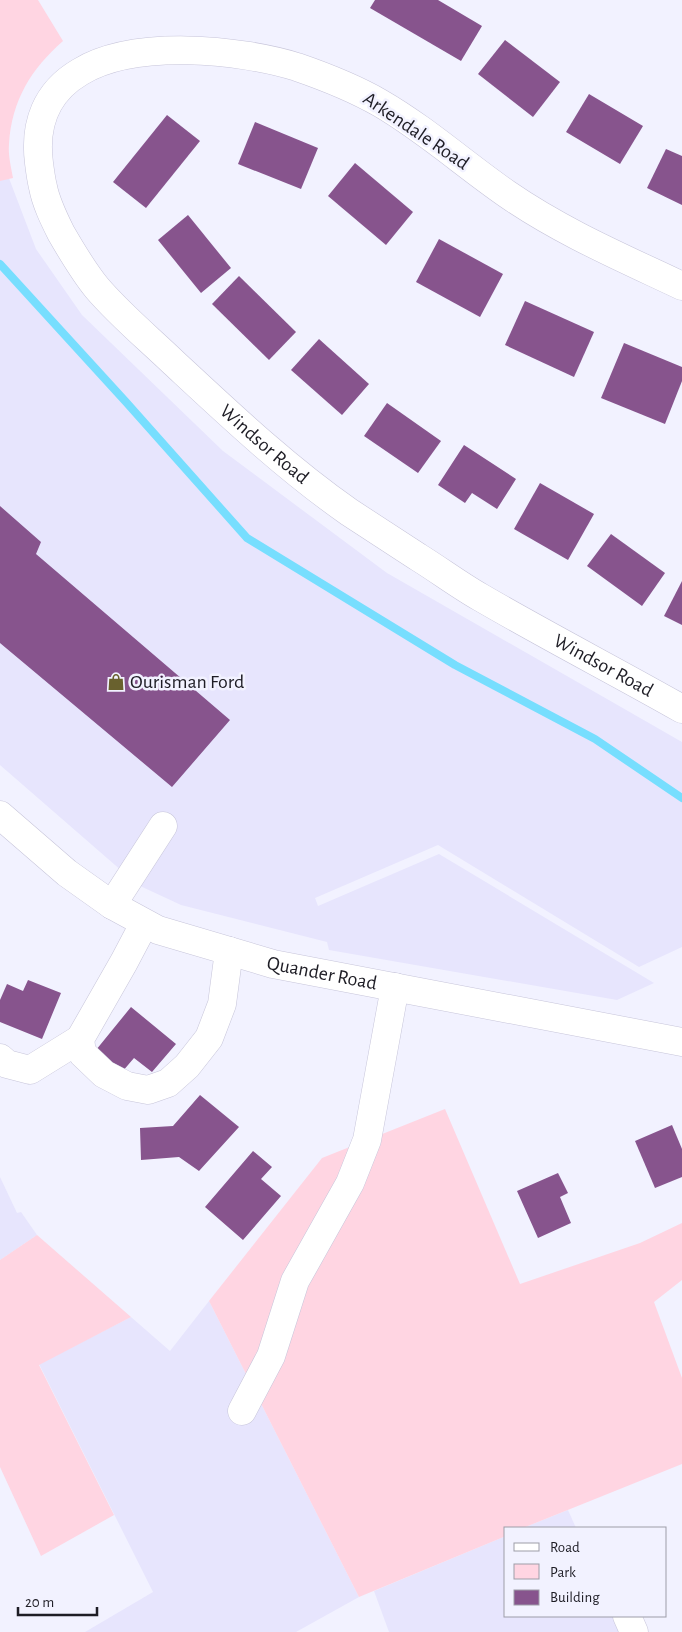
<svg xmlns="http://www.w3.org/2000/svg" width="682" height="1632" viewBox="0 0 682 1632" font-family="'Alegreya Sans',sans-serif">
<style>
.built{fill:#e7e5fd}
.green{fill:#ffd5e2}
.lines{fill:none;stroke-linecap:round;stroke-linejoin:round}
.stream{stroke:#77defe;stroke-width:8}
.building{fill:#87548d}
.minor-casing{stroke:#c7c5da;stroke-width:29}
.minor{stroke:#fff;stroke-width:28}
.labels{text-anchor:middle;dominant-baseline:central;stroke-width:5;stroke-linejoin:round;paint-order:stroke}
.street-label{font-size:20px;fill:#1e1d25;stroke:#f2f2ff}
.poi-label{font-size:20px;fill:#1e1d25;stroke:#f2f2ff;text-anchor:start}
</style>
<rect width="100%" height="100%" fill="#f2f2ff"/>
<g class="built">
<polygon points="7,173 36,249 82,315 223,451 387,573 682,742 682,947 639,967 438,845 315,898 318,906 439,854 654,983 617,1000 329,950 327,942 181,905 138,885 0,765 0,175"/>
<polygon points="0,1177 17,1213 21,1212 37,1235 0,1260"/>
<polygon points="209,1301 359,1597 296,1632 85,1632 153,1592 39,1364 131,1317 170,1351"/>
<polygon points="568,1510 576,1528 523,1528"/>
<polygon points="506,1536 506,1616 614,1616 621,1632 389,1632 374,1591"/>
</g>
<g class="green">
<path d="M 0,0 L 38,0 L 63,41 C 31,69 12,100 9,144 C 8,155 11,167 13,178 L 0,181 Z"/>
<polygon points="445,1109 520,1284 640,1243 682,1223 682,1280 654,1302 682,1378 682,1464 523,1528 506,1528 506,1536 359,1597 209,1301 322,1158"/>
<polygon points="37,1235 131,1317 39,1365 114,1515 41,1556 0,1467 0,1260"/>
</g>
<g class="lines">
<polyline class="stream" points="0,264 126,402 247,538 455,665 595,739 682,798"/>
</g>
<g class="building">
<polygon points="375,0 438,0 482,26 461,61 370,8"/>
<polygon points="505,40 560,82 533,117 478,74"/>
<polygon points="589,94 643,126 620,164 566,132"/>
<polygon points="167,115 200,141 146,208 113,182"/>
<polygon points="255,122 318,148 301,189 238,164"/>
<polygon points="666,149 682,156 682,205 647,188"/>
<polygon points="355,163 413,212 386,245 328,196"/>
<polygon points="188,215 231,268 201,293 158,240"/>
<polygon points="439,239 503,274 480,317 416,282"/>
<polygon points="239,276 296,332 269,360 212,304"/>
<polygon points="525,301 594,332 574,377 505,345"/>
<polygon points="319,339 369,384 342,415 291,370"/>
<polygon points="624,343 682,367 682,381 665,424 601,398"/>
<polygon points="387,403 441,441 418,473 364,436"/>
<polygon points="464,445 516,479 497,509 472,493 465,503 438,485"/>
<polygon points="540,483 594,514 568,560 514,529"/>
<polygon points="0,506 41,542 36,554 230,720 172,787 0,643"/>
<polygon points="611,534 665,573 642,606 587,566"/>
<polygon points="682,581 682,625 664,616"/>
<polygon points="28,980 61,993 42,1039 0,1022 0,1000 7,984 23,991"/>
<polygon points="131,1007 176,1044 152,1072 134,1058 122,1072 96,1050"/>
<polygon points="200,1095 239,1127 199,1171 179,1157 141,1160 140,1128 173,1126"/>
<polygon points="672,1125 682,1149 682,1177 655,1188 635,1141"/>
<polygon points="253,1151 272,1167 261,1179 281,1196 243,1240 205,1207"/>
<polygon points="558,1173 568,1193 560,1197 571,1223 538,1238 517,1191"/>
</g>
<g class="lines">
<g class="minor-casing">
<g id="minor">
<path id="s1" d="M 682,286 C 623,258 562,232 507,194 C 465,165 425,129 380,103 C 354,88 326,77 297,67 C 239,49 134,39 80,72 C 46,92 34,124 39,163 C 40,171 41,179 43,187 C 46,203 54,219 61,233 C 72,252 83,271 97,288 C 120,315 148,338 174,363 C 230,415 286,468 349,512 C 372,527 395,542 418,557 C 439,570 459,585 480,597 C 547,636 615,671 682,709"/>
<path id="s2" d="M 0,815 L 67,873 L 112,905 L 158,930 L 273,964 L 682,1042"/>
<polyline points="112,905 163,826"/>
<polyline points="144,924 124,962 80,1039 82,1053 104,1074 127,1086 148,1090 168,1083 187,1066 209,1038 222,1004 229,951"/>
<polyline points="0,1058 7,1064 30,1070 80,1039"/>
<polyline points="242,1411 271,1356 295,1281 350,1183 367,1140 395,987"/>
<polyline points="627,1616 634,1632"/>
</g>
</g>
<use href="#minor" class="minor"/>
</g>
<defs>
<g id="shop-bare" transform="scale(1.35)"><path d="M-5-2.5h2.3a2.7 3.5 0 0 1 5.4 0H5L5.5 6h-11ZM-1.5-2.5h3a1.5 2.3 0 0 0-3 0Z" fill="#69612e" stroke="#f2f2ff" stroke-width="2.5" paint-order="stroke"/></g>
</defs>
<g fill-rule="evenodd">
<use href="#shop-bare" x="116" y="682"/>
</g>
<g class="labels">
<g class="street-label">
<text transform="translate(416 131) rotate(34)">Arkendale Road</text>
<text stroke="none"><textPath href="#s1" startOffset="1142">Windsor Road</textPath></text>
<text stroke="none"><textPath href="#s1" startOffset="1548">Windsor Road</textPath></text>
<text stroke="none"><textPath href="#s2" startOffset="366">Quander Road</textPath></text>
</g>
<g class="poi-label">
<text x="130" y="682">Ourisman Ford</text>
</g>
</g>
<rect x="504" y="1527" width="162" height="90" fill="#f2f2ff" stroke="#9d9da8"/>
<rect x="514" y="1543" width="25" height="8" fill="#ffffff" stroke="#9d9da8"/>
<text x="550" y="1552" font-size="15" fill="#1e1d25">Road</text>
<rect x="514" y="1564" width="25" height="15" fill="#ffd5e2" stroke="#9d9da8"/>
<text x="550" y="1577" font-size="15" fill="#1e1d25">Park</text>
<rect x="514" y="1590" width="25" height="15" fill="#87548d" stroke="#9d9da8"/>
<text x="550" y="1602" font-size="15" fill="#1e1d25">Building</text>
<path d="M18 1607v8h79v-8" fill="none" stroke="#1e1d25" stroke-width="2.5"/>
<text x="25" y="1607" font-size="15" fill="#1e1d25" stroke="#f2f2ff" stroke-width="4" paint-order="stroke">20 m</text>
</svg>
